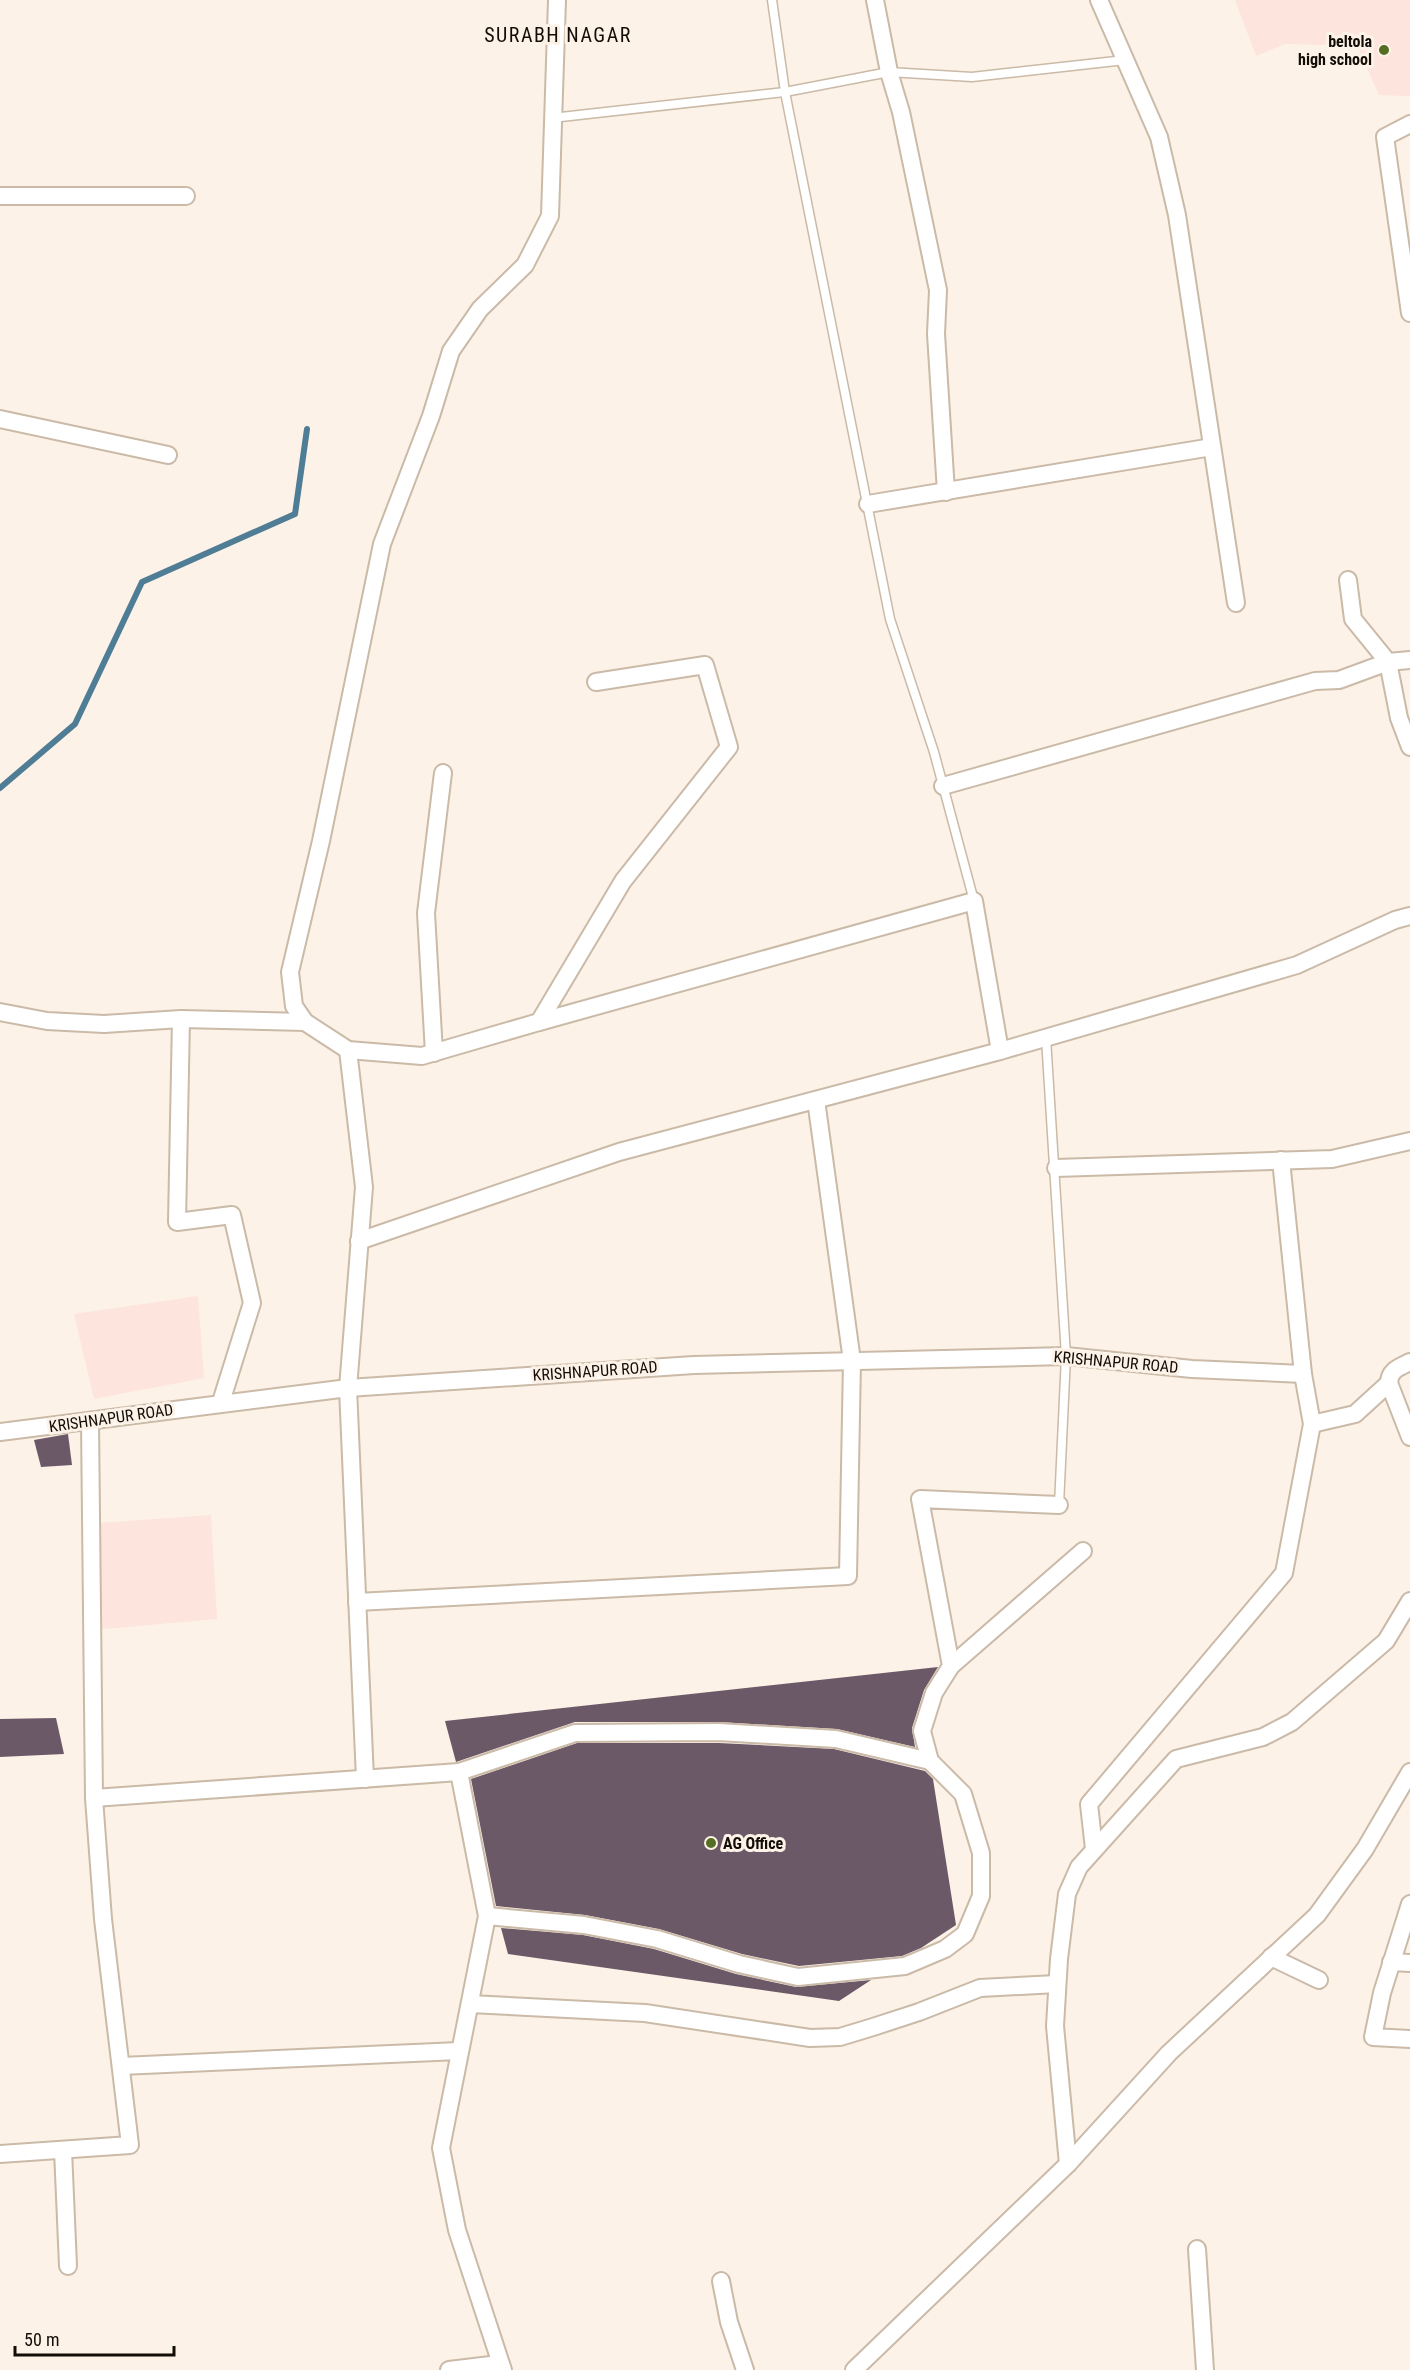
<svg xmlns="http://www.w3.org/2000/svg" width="1410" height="2370" viewBox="0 0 1410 2370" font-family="'Roboto Condensed',sans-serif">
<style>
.education{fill:#fde4dd}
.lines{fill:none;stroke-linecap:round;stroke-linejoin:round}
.stream{stroke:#4f7d96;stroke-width:6}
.building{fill:#6c5967}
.service-casing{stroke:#cabaa7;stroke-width:11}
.minor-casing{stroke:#cabaa7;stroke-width:20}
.service{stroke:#fff;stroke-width:8}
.minor{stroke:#fff;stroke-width:16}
.poi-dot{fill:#546f23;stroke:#fdf2e7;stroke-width:2}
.labels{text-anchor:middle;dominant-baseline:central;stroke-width:6;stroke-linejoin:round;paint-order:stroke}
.poi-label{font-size:16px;font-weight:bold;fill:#130d07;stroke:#fdf2e7;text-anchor:end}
.street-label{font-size:16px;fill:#130d07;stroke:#fdf2e7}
.quarter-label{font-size:20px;letter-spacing:1.5px;fill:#130d07;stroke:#fdf2e7}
</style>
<rect width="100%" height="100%" fill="#fdf2e7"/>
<g class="education">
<polygon points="1235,0 1410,0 1410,96 1379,95 1351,33 1324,45 1285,44 1256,56"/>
<polygon points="198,1296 204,1378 94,1399 74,1314"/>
<polygon points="211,1515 217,1619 93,1630 98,1523"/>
</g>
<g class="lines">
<polyline class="stream" points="0,788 75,724 142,582 295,514 307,429"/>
</g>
<g class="building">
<polygon points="68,1434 72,1465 41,1467 34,1440"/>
<polygon points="938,1667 924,1690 912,1728 915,1747 837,1729 719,1722 575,1722 456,1762 445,1721"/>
<polygon points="56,1718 64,1754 0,1757 0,1719"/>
<polygon points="577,1743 719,1743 834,1749 925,1771 933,1779 956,1925 921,1948 902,1956 799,1966 742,1954 659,1929 585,1915 496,1906 471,1779"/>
<polygon points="501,1928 583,1935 654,1949 736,1974 796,1987 871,1980 839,2001 508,1954"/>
</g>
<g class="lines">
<g class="service-casing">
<g id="service">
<polyline points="772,0 785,92 890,619 934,752 974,901"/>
<polyline points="552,118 785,92 889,72 972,77 1125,60"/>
<polyline points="1046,1038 1066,1356 1059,1505"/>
</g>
</g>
<g class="minor-casing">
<g id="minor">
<polyline points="557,0 550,216 525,265 480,309 451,351 431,416 382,544 321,841 290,972 294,1006 305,1022 348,1050 422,1056 539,1022 623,881 729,747 705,665 596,682"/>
<polyline points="875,0 889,72 901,112 938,290 936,334 946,492"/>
<polyline points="1099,0 1159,137 1177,215 1236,603"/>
<polyline points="1410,124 1385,137 1410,313"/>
<polyline points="0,196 186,196"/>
<polyline points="0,419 168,455"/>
<polyline points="868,504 1212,447"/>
<polyline points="1348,580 1353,619 1388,662 1410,660"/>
<polyline points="943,786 1315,681 1339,680 1388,662 1399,718 1410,747"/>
<polyline points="0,1012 47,1021 104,1024 181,1019 305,1022"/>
<polyline points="181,1019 177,1222 232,1215 252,1303 221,1402"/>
<polyline points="539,1022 974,901 1000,1051"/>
<polyline points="348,1050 364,1187 348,1388 365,1779"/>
<polyline points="434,1053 426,913 443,773"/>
<polyline points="1056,1168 1332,1159 1410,1141"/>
<polyline points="359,1241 619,1152 1000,1051 1297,965 1395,920 1410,916"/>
<path d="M 1410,1362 C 1400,1367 1389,1370 1389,1383 L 1410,1437"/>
<polyline points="1312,1424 1355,1414 1389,1383"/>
<polyline points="0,1432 348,1388 694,1365 1066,1356 1192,1369 1303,1374"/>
<polyline points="357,1602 848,1576 852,1361 816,1100"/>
<polyline points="951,1666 1083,1551"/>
<polyline points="459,1772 487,1916 441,2148 457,2230 503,2370"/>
<polyline points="94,1798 459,1772 575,1733 719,1732 836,1739 930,1761"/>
<polyline points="1094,1849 1089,1804 1284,1573 1312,1424 1303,1374 1281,1160"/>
<polyline points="1410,1904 1382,1993 1373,2037 1410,2039"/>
<polyline points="487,1916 584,1925 657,1939 739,1964 798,1977 905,1966 945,1949 965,1934 981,1896 981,1853 963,1794 930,1761 922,1731 934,1693 951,1666 920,1499 1059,1505"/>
<polyline points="1271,1957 1319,1980"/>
<polyline points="1391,1962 1410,1963"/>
<polyline points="470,2004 645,2013 810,2038 840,2037 873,2027 919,2012 980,1988 1057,1984"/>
<polyline points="121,2066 459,2051"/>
<polyline points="63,2150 68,2266"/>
<polyline points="0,2154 130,2145 103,1919 94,1798 90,1422"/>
<polyline points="1068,2164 1055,2026 1059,1959 1067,1894 1079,1867 1176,1759 1263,1737 1292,1722 1386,1641 1410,1601"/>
<polyline points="1197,2249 1205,2370"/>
<polyline points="721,2281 729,2322 745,2370"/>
<polyline points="449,2370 499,2364"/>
<polyline points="854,2370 1068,2164 1169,2053 1317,1915 1365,1849 1410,1772"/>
</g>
</g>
<use href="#service" class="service"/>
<use href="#minor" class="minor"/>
</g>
<g class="poi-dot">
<circle cx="1384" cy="50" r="6"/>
<circle cx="711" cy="1843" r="6"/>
</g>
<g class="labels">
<g class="poi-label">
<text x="1372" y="41">beltola<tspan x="1372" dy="18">high school</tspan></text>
<text x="723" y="1843" text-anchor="start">AG Office</text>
</g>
<g class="street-label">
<text transform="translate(1116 1362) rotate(5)">KRISHNAPUR ROAD</text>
<text transform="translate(595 1371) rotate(-4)">KRISHNAPUR ROAD</text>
<text transform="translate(111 1418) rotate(-8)">KRISHNAPUR ROAD</text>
</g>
<g class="quarter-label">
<text x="558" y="35">SURABH NAGAR</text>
</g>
</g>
<path d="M15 2346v9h159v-9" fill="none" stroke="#130d07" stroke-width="3"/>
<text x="24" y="2346" font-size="18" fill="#130d07" stroke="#fdf2e7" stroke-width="4.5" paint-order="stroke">50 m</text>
</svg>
